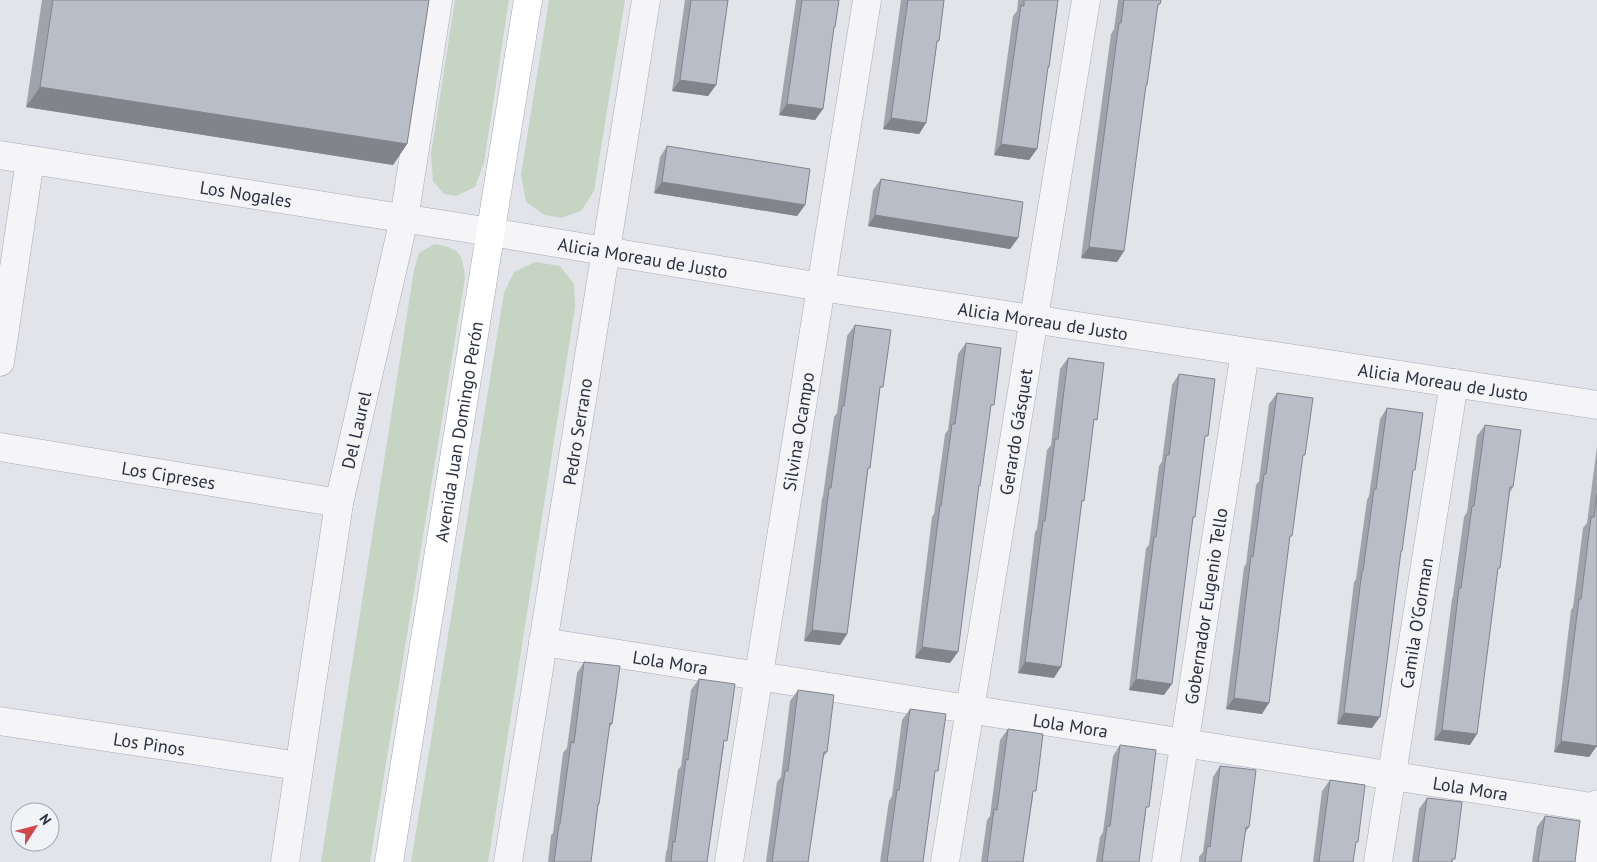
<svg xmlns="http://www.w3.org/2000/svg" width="1597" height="862" viewBox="0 0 1597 862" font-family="'PT Sans',sans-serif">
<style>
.green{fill:#c5d4c3}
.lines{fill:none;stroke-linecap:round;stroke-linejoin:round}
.minor-casing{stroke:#a7aab4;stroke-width:29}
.major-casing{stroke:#a1a7b6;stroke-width:29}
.minor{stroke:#f5f5f8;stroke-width:28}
.major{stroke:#fff;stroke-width:28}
.wall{fill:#9fa3ab}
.shaded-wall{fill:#82848b}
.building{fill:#b9bdc7;stroke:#82848b}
.labels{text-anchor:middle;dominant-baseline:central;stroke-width:4;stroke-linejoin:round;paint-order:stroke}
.street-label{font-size:18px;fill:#2a3042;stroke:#f1f3f7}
</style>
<rect width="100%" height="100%" fill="#e2e4ea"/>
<g class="green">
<polygon points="455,0 509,0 484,163 475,187 456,196 444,194 433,181 431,154"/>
<polygon points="549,0 625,0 594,191 581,211 561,218 545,215 526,202 521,175"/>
<path d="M 434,244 C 461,249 462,253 465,278 L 370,862 L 321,862 L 414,270 L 419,253 Z"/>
<polygon points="535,262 560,266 574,284 575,307 488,862 411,862 504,293 514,272"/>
</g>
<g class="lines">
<g class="minor-casing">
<g id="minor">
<path id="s1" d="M 0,155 L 491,232 L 821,287 L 1597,405"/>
<polyline points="0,362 30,160"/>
<path id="s2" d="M 0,447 L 339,503"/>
<path id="s3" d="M 543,642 L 1597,808"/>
<path id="s4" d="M 0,721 L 299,766"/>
<path id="s5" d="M 285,862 L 339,503 L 404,219 L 438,0"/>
<path id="s6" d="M 508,862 L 646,0"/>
<path id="s7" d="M 729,862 L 867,0"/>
<path id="s8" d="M 945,862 L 1086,0"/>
<path id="s9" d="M 1166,862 L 1245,352"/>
<path id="s10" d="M 1378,862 L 1454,383"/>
<polyline points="1588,862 1597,804"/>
</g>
</g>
<g class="major-casing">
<g id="major">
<path id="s11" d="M 389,862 L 528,0"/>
</g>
</g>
<use href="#minor" class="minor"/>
<use href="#major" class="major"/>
</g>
<g class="wall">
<polygon points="42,0 429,0 407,144 393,165 26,107"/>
<polygon points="685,0 728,0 716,85 708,96 672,91"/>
<polygon points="796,0 839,0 835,27 833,30 823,109 815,120 779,115"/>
<polygon points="901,0 944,0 937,44 926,123 919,134 883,129"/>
<polygon points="1018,0 1058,0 1049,67 1047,70 1037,149 1029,160 994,155 1013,16 1017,11"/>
<polygon points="1118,0 1161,0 1157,9 1145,87 1124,251 1117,262 1081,258 1111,34 1114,29"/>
<polygon points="667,146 805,205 797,216 654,193 660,157"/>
<polygon points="881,179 1018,238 1010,249 868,226 873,190"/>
<polygon points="855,325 880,391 868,470 847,634 840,645 804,641 822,499 823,496 834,417 837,413 847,336"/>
<polygon points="966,343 990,410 950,663 915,658 932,517 934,514 945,434 948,430 958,354"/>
<polygon points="1068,358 1093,425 1082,503 1054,678 1018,673 1035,532 1037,529 1047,450 1051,445 1060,369"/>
<polygon points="1179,374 1204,442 1193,520 1164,695 1129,690 1146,548 1149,545 1159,466 1162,461 1172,385"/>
<polygon points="1277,393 1302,460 1262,714 1226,709 1244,567 1246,564 1256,485 1259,481 1269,404"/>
<polygon points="1387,408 1412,475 1372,728 1337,724 1354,582 1356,579 1367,500 1369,496 1380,419"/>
<polygon points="1485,425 1513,487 1510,492 1498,570 1470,745 1434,740 1452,599 1453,596 1464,517 1467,512 1477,436"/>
<polygon points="1597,447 1597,743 1589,757 1554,752 1571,610 1573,607 1583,528 1587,523"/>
<polygon points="584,662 612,724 609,728 598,807 591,862 548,862 551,835 553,833 563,753 567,748 577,673"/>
<polygon points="699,679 724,745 707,862 665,862 666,852 667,850 678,770 681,766 691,690"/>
<polygon points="798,690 827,752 823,757 808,862 766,862 777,782 781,777 790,701"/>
<polygon points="910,709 935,776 923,862 880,862 889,801 892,796 902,720"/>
<polygon points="1008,729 1033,796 1023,862 981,862 987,820 990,816 1000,740"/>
<polygon points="1120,745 1146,811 1138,862 1096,862 1100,837 1103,832 1113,756"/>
<polygon points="1220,766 1249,827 1245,833 1241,862 1199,862 1199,857 1203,852 1213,777"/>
<polygon points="1330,780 1355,846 1353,862 1313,862 1322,791"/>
<polygon points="1427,798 1453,862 1412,862 1419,809"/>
<polygon points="1545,816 1575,862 1532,862 1537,827"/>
</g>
<g class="shaded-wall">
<polygon points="680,80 716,85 708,96 672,91"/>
<polygon points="40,87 407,144 393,165 26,107"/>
<polygon points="787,104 823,109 815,120 779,115"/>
<polygon points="891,118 926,123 919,134 883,129"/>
<polygon points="1001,144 1037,149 1029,160 994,155"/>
<polygon points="662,182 805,205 797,216 654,193"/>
<polygon points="875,215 1018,238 1010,249 868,226"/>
<polygon points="1089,247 1124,251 1117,262 1081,258"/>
<polygon points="812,630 847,634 840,645 804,641"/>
<polygon points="922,647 958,652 950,663 915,658"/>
<polygon points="1025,662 1061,667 1054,678 1018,673"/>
<polygon points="1136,679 1172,684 1164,695 1129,690"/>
<polygon points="1234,698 1269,703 1262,714 1226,709"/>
<polygon points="1344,713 1380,717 1372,728 1337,724"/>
<polygon points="1442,730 1477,734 1470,745 1434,740"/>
<polygon points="1561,741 1597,746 1589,757 1554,752"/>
</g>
<g class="building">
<polygon points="53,0 429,0 407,144 40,87"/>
<polygon points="691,0 728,0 716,85 680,80"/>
<polygon points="802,0 839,0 835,27 834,27 823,109 787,104"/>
<polygon points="908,0 944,0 939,41 937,41 926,123 891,118"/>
<polygon points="1024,0 1058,0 1049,67 1048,67 1037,149 1001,144 1021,5 1024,6"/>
<polygon points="1124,0 1161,0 1160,4 1158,4 1147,85 1146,85 1124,251 1089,247 1119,23 1121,23"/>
<polygon points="667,146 810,169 805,205 662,182"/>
<polygon points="881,179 1023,202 1018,238 875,215"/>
<polygon points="855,325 891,330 883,387 880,387 870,468 868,468 847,634 812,630 829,488 831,488 842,406 844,406"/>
<polygon points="966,343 1001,348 994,405 991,405 980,486 979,485 958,652 922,647 940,506 941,506 952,424 955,424"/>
<polygon points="1068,358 1104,363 1097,420 1094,419 1084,501 1082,500 1061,667 1025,662 1043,521 1045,521 1055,439 1058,439"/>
<polygon points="1179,374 1215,379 1208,436 1205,436 1195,517 1193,517 1172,684 1136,679 1154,537 1156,537 1166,455 1169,455"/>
<polygon points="1277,393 1313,398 1305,455 1303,455 1292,536 1290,536 1269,703 1234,698 1251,556 1253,557 1264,474 1266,474"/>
<polygon points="1387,408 1423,413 1415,470 1413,470 1402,551 1401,551 1380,717 1344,713 1362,571 1363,571 1374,489 1376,489"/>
<polygon points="1485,425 1521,430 1513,487 1510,487 1500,568 1498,568 1477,734 1442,730 1459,588 1461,588 1472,506 1474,506"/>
<polygon points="1597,493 1597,746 1561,741 1579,599 1581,599 1591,517 1594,517"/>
<polygon points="584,662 620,666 612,724 610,723 599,804 598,804 591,862 554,862 559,824 560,824 571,742 574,743"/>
<polygon points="699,679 735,684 727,741 724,740 707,862 671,862 673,841 675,842 686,759 688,760"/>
<polygon points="798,690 834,695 827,752 824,752 808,862 772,862 785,771 788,771"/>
<polygon points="910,709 946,714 938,771 935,771 923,862 887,862 897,790 899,790"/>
<polygon points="1008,729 1043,734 1036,791 1033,791 1023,862 987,862 994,809 997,810"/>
<polygon points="1120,745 1156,750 1149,807 1146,807 1139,862 1102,862 1107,826 1110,826"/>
<polygon points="1220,766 1256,770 1249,827 1246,827 1241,862 1205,862 1207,846 1210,847"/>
<polygon points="1330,780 1365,785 1358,842 1356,842 1353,862 1316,862 1317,861 1319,861"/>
<polygon points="1427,798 1462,802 1455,859 1452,859 1452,862 1418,862"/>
<polygon points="1545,816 1580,821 1575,862 1538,862"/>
</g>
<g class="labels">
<g class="street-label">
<text stroke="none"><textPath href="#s1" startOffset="249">Los Nogales</textPath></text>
<text stroke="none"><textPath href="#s1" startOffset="651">Alicia Moreau de Justo</textPath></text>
<text stroke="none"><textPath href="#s1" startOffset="1056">Alicia Moreau de Justo</textPath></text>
<text stroke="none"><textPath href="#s1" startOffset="1461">Alicia Moreau de Justo</textPath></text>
<text stroke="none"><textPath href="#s5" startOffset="438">Del Laurel</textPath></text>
<text stroke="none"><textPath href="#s11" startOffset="436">Avenida Juan Domingo Perón</textPath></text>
<text stroke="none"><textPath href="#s6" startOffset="436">Pedro Serrano</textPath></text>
<text stroke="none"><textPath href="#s7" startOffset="436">Silvina Ocampo</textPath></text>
<text stroke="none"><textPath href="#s8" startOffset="436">Gerardo Gásquet</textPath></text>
<text stroke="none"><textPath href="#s2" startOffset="171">Los Cipreses</textPath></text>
<text stroke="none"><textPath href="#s9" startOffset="259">Gobernador Eugenio Tello</textPath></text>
<text stroke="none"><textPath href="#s10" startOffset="242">Camila O'Gorman</textPath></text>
<text stroke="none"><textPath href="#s3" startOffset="129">Lola Mora</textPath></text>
<text stroke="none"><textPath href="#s3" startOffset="534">Lola Mora</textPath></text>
<text stroke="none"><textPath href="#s4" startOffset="151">Los Pinos</textPath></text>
<text stroke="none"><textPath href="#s3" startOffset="939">Lola Mora</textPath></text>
</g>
</g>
<g transform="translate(35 827) rotate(54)"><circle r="24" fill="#f1f3f7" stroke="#a1a5af"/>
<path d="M0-4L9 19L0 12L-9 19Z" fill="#ce484c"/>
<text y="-8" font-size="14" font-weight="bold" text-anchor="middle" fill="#2a3042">N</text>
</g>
</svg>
